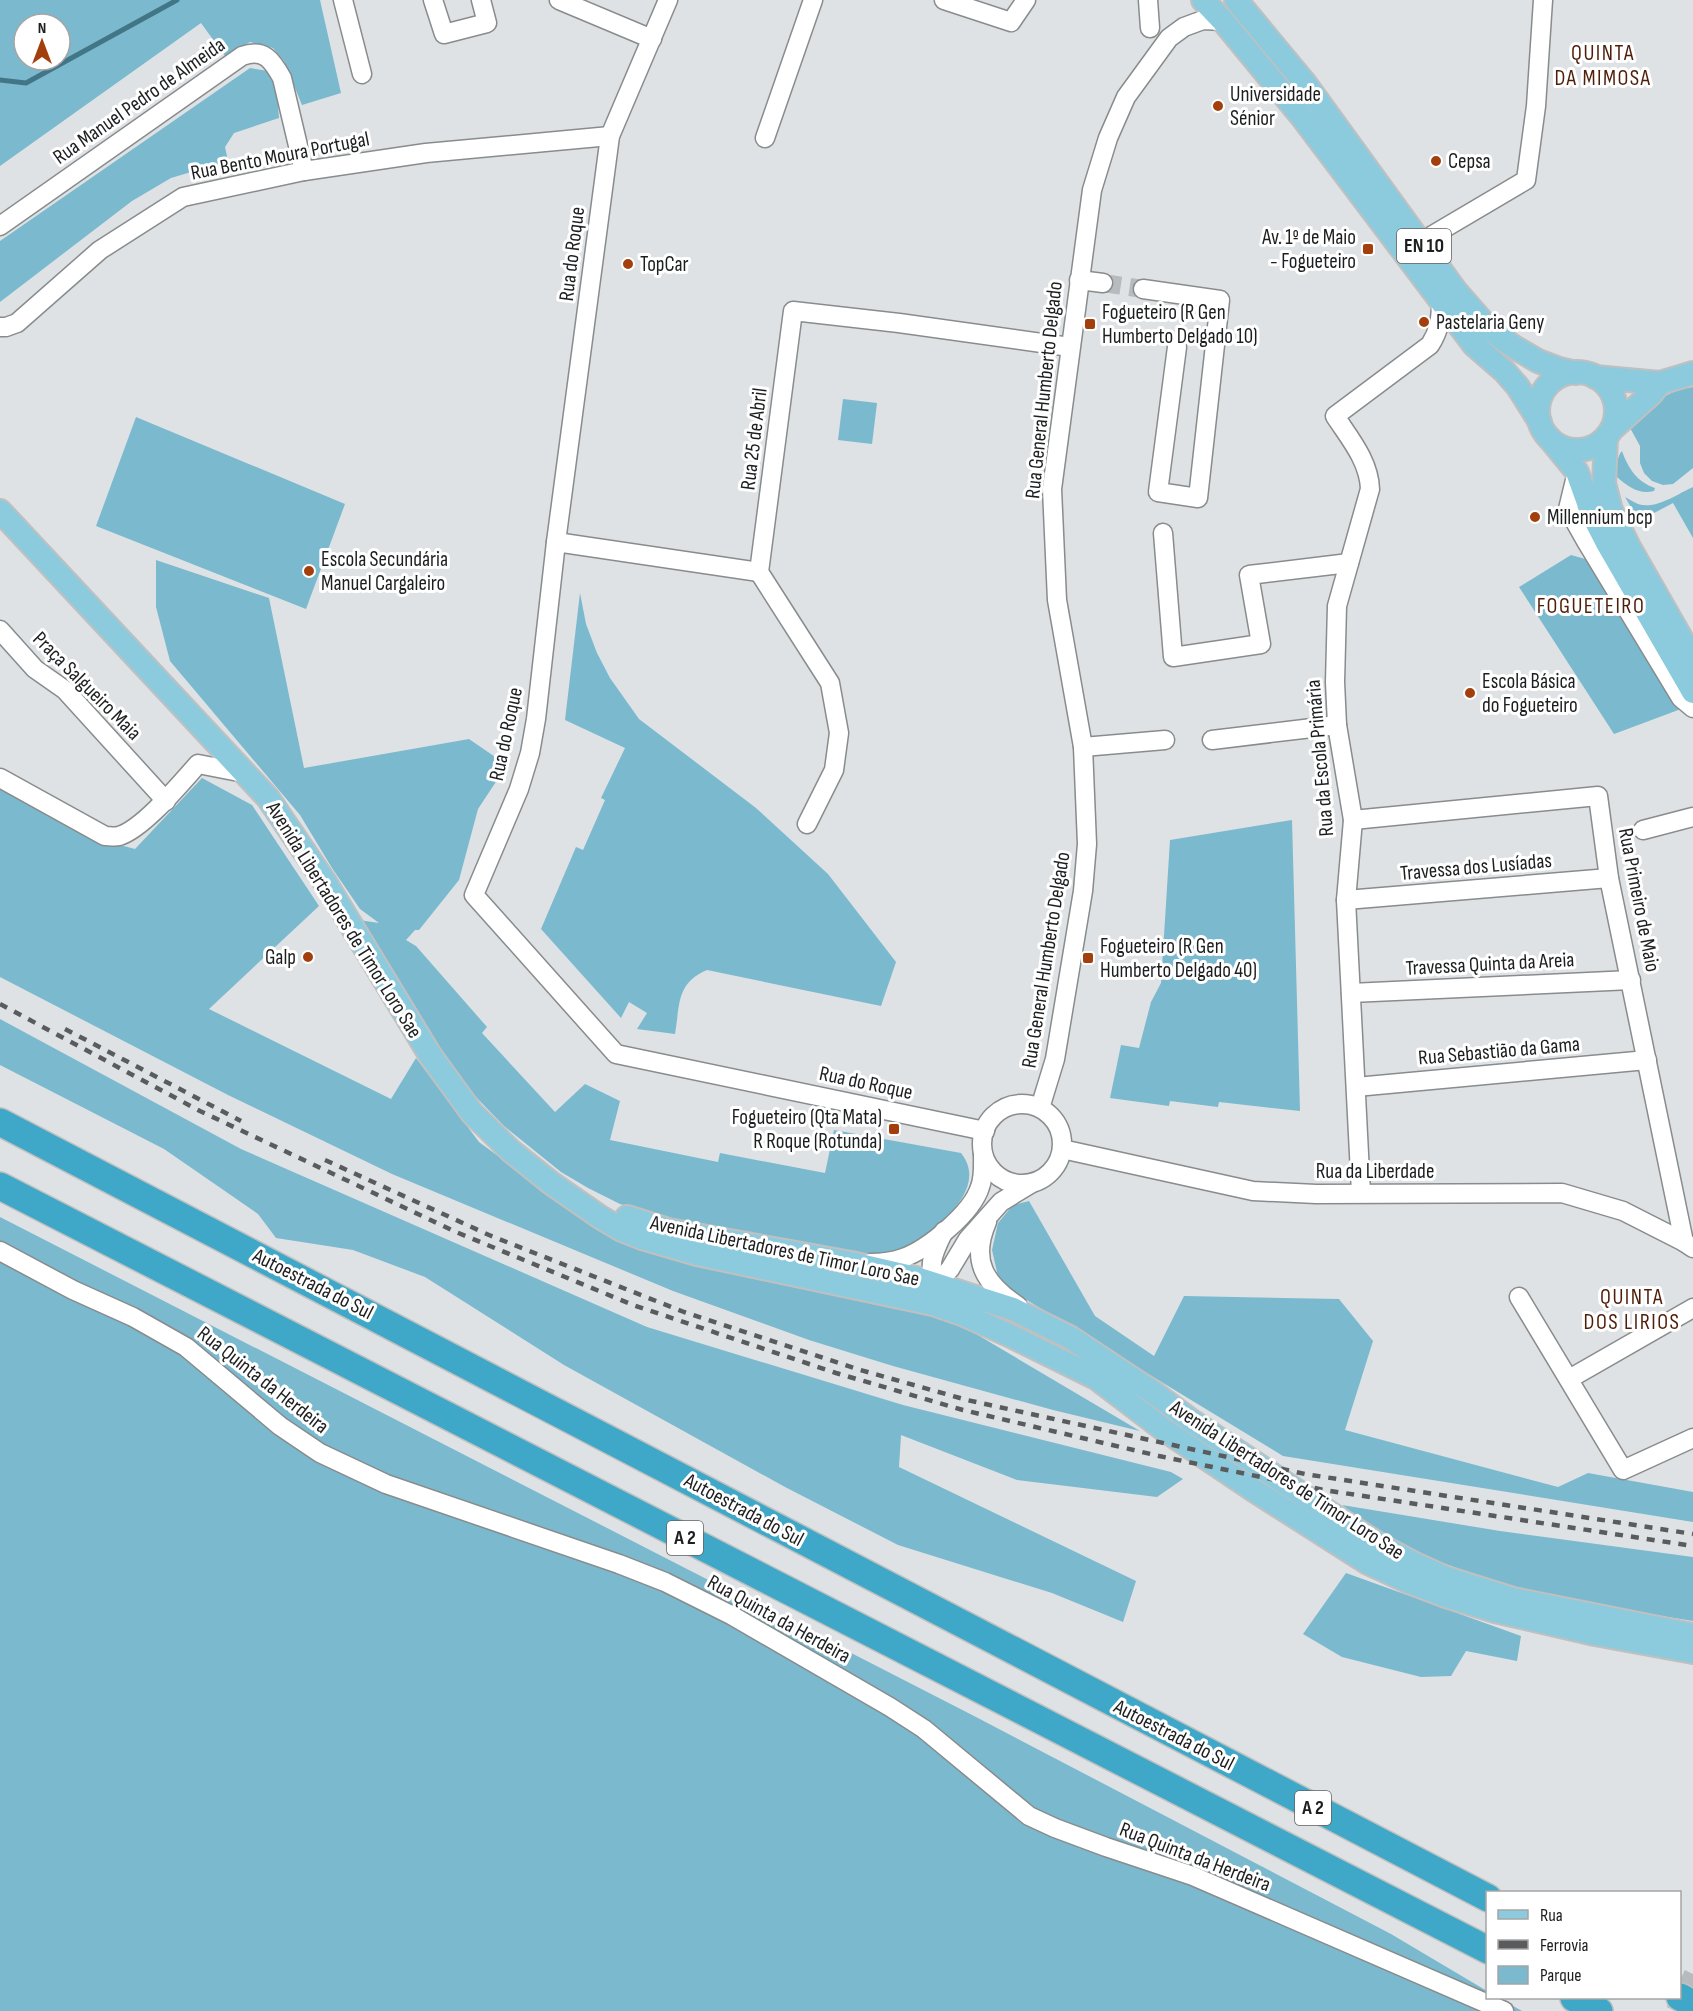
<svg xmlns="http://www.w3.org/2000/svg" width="1693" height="2011" viewBox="0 0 1693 2011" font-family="'Sofia Sans Condensed',sans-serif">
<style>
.green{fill:#7bb9cf;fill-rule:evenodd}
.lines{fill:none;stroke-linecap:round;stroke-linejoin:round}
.stream{stroke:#427687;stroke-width:5}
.minor-tunnel{stroke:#b7bbbd;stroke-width:18;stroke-dasharray:18 9;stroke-linecap:butt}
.minor-casing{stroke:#888c8d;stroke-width:21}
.major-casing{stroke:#c0c0c0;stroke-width:26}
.highway-casing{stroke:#c0c0c0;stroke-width:30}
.minor{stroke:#fff;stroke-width:18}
.major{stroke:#8ccbde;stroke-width:22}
.highway{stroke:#3fa8c8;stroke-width:27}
.rail{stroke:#595b5c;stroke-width:4.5;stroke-dasharray:8 8;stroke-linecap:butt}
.poi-dot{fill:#a33f0d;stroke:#fff;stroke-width:2}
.labels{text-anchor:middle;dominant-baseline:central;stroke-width:6;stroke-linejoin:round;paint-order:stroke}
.shield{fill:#fff;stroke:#616262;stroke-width:1.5}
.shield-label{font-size:20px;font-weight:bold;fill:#1d1e1f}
.poi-label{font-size:21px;fill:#1d1e1f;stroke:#fff;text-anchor:start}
.street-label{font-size:21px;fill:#1d1e1f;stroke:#fff}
.neighbourhood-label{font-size:22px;letter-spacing:1.5px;fill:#4f1e09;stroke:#fff}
</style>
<rect width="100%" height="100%" fill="#dee2e4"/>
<g class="green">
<path d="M 0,0 L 320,0 L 341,93 L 302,105 L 284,61 L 273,48 L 250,42 L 225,56 L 201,23 L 0,166 ZM 24,24 L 60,24 L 60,60 L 24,60 Z"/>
<polygon points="250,68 268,71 277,94 279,118 234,133 225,147 228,161 171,178 132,201 0,302 0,241"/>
<path d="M 1693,387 L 1693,468 L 1673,484 L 1663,485 L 1652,481 L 1644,473 L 1640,463 L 1640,446 L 1629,426 C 1651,407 1663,391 1693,387 Z"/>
<polygon points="843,399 877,403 872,444 838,440"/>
<polygon points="136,417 345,504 306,609 96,526"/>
<path d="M 1622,451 C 1628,468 1637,482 1655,488 L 1654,491 C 1640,495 1628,487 1617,477 C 1617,469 1616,457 1622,451 Z"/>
<path d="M 1693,487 L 1693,538 L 1673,503 L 1639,521 L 1625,497 C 1629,499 1633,502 1638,504 C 1656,510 1677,494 1693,487 Z"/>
<polygon points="1571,555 1592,561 1681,709 1614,734 1519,587"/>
<path d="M 156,560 L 269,598 L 304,768 L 469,739 L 507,765 L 478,809 L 459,880 L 419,930 L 415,930 L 406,940 L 416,946 L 487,1027 L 482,1033 L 555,1112 L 585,1084 L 620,1101 L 610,1140 L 718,1162 L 720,1153 L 825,1173 L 834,1130 L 961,1153 C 991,1190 932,1233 903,1248 C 890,1255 877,1255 862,1255 L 685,1223 L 620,1204 L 588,1188 L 561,1172 L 504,1126 L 473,1094 L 444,1054 L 359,920 L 379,923 L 360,909 L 332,868 L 300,815 L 170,661 L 156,607 Z"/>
<path d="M 580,593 L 586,624 L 597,653 L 610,678 L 639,719 L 756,808 L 828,874 L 896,962 L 881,1006 L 707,970 C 676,983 680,1005 675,1034 L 637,1029 L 647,1013 L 629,1002 L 621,1018 L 541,929 L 576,847 L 583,850 L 605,800 L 601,798 L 625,748 L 565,720 Z"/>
<polygon points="202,778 252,805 319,906 209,1009 391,1099 416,1058 479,1142 542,1188 613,1232 954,1321 1140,1431 1053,1410 893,1366 809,1340 673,1291 392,1174 228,1095 0,977 0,786 105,841 135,849"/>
<polygon points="1292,820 1300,1111 1219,1102 1218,1107 1170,1101 1169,1106 1110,1098 1121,1045 1139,1048 1151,1002 1161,983 1170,840"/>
<polygon points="0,1019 241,1149 647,1327 903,1405 1171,1472 1183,1479 1157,1497 1017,1480 901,1435 899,1467 1136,1581 1123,1622 1052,1593 898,1545 785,1487 564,1365 425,1277 353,1250 276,1238 258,1214 164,1149 0,1065"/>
<polygon points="1029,1201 1095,1316 1154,1356 1184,1296 1339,1299 1373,1341 1345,1430 1558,1487 1588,1473 1693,1492 1693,1522 1283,1456 1002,1285 997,1272 992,1250 998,1223 1013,1205"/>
<polygon points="0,1217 976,1717 1391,1934 1487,1991 1488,1998 1499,1998 1522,2011 0,2011"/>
<polygon points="1342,1505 1500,1531 1693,1557 1693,1621 1537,1596 1423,1556 1375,1529"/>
<polygon points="1346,1573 1521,1636 1517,1661 1466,1651 1451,1676 1421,1677 1342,1657 1303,1634"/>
</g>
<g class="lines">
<polyline class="stream" points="0,80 26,83 177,0"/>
<g class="minor-tunnel">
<polyline points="1103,283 1143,289"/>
<polyline points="1675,2011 1693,1974"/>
</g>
<g class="minor-casing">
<g id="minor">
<polyline points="343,0 362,74"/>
<polyline points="433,0 444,34 487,23 481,0"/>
<polyline points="559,0 652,39"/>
<polyline points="668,0 610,136 556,542 536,719 530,753 519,789 474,895 616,1054 985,1131"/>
<polyline points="944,0 1011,22 1026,0"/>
<polyline points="1148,0 1150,28"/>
<polyline points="765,138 813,0"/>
<path d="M 0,226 L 242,56 C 264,48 272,60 282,78 L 304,171"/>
<polyline points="1421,242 1526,180 1536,106 1543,0"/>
<polyline points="1079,280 1103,283"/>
<polyline points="1143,289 1220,300 1198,498 1158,492 1177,347"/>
<polyline points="0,327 6,327 17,323 100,250 183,197 304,171 426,153 610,136"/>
<polyline points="1577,472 1568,509 1586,541 1681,698 1693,708"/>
<polyline points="1163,533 1173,657 1261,644 1249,575 1349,563"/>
<polyline points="556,542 759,572"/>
<polyline points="0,630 35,669 65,690 166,801"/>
<polyline points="1212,740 1337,725"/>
<polyline points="1083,747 1165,740"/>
<path d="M 0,778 L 105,836 C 109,836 115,837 119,836 C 143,829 181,783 198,764 L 244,773"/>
<polyline points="1353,820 1598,796 1609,878 1684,1242 1693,1248"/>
<polyline points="807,824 834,770 839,733 830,683 759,572 793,311 899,323 1070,347"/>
<polyline points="1643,830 1693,817"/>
<polyline points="1346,900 1609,878"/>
<polyline points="1351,993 1631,980"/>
<polyline points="1356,1087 1647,1060"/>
<circle cx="1022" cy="1144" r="40"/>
<polyline points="1040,1108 1055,1059 1083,891 1087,844 1083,747 1057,600 1052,489 1092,190 1108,138 1126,97 1169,38 1184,27 1203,20 1223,21"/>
<polyline points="1062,1149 1253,1191 1316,1194 1562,1193 1623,1211 1684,1242"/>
<path d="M 1361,1193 L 1346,900 L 1353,820 L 1337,725 L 1335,682 L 1337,606 L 1370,489 C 1369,461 1350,439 1335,416 L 1430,345 C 1439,331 1441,319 1441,302"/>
<path d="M 987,1222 C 970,1261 985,1284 1018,1306"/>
<polyline points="0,1251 73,1290 133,1317 186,1347 280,1426 320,1453 386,1484 619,1564 665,1582 731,1615 890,1707 924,1729 1029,1816 1055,1828 1106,1847 1193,1876 1504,2011"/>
<path d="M 870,1263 C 881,1263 892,1262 903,1258 C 928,1249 972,1213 980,1187 C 984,1177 983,1165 983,1154"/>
<polyline points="924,1286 941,1279 950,1269 968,1239 1001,1202 1032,1183"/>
<path d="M 940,1291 C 925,1268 933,1253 944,1231"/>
<polyline points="1519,1297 1623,1470 1693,1438"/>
<polyline points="1569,1379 1693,1308"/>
</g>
</g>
<g class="major-casing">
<g id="major">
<polyline points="1203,0 1223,21 1302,117 1474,345 1505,372 1518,387 1540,422"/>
<polyline points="1236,0 1304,82 1455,290 1489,329 1514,347 1538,361 1559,369 1576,373"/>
<circle cx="1577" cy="411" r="39"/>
<polyline points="1595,377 1660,383 1693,373"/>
<polyline points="1612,429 1651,394 1660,383"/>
<polyline points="1606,438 1604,483 1611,510 1629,547 1693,659"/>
<polyline points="1550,439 1577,472 1592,514 1607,543 1693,692"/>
<polyline points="0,511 268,798 325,882 430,1055 472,1113 511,1151 551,1183 600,1217 622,1230 642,1238 697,1254 933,1304 962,1314 1013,1337 1096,1378 1163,1429 1252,1489 1368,1563 1407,1581 1446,1596 1495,1611 1595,1634 1693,1652"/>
<polyline points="627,1217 668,1230 851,1263 916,1278 1013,1309 1071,1338 1154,1393 1189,1419 1336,1517 1383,1547 1413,1563 1446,1578 1513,1599 1693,1635"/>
</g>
</g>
<g class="highway-casing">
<g id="highway">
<polyline points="0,1122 1488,1898"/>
<polyline points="0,1186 1488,1950"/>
<polyline points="1680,1997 1693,2004"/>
<polyline points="1574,1998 1599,2011"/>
</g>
</g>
<use href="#minor" class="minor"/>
<use href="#major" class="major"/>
<use href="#highway" class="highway"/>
<g class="rail">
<polyline points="0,1004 200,1111 456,1232 633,1305 836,1373 963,1410 1159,1456 1324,1490 1693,1546"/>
<polyline points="65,1029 241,1121"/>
<polyline points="325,1160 489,1235 684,1312 857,1369 967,1400 1305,1474 1693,1534"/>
</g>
</g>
<g class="poi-dot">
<circle cx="1218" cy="106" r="6"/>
<circle cx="1436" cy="161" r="6"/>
<rect x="1362" y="243" width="12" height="12" rx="3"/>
<circle cx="628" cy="264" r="6"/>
<circle cx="1424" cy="322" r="6"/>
<rect x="1084" y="318" width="12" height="12" rx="3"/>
<circle cx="1535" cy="517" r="6"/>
<circle cx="309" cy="571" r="6"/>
<circle cx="1470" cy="693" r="6"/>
<circle cx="308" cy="957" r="6"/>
<rect x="1082" y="952" width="12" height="12" rx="3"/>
<rect x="888" y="1123" width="12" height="12" rx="3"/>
</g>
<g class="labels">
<g class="shield">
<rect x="1397" y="229" width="54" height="34" rx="4.5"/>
<rect x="667" y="1521" width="36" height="34" rx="4.5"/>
<rect x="1295" y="1791" width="36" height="34" rx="4.5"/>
</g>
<g class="shield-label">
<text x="1424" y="246">EN 10</text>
<text x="685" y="1538">A 2</text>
<text x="1313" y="1808">A 2</text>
</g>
<g class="poi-label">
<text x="1230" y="94">Universidade<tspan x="1230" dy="24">Sénior</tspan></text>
<text x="1448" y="161">Cepsa</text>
<text x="1356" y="237" text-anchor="end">Av. 1º de Maio<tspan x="1356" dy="24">- Fogueteiro</tspan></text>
<text x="640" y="264">TopCar</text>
<text x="1102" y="312">Fogueteiro (R Gen<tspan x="1102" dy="24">Humberto Delgado 10)</tspan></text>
<text x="1436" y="322">Pastelaria Geny</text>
<text x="1547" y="517">Millennium bcp</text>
<text x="321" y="559">Escola Secundária<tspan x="321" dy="24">Manuel Cargaleiro</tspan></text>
<text x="1482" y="681">Escola Básica<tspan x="1482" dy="24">do Fogueteiro</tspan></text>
<text x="1100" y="946">Fogueteiro (R Gen<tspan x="1100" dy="24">Humberto Delgado 40)</tspan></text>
<text x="296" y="957" text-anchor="end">Galp</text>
<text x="882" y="1117" text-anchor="end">Fogueteiro (Qta Mata)<tspan x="882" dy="24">R Roque (Rotunda)</tspan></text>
</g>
<g class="street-label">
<text transform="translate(139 101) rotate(-35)">Rua Manuel Pedro de Almeida</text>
<text transform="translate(280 156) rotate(-11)">Rua Bento Moura Portugal</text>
<text transform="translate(572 254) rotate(-83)">Rua do Roque</text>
<text transform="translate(1044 390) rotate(-84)">Rua General Humberto Delgado</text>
<text transform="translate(754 439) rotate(-83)">Rua 25 de Abril</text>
<text transform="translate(87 686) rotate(45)">Praça Salgueiro Maia</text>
<text transform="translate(506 734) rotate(-78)">Rua do Roque</text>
<text transform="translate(1320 758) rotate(-95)">Rua da Escola Primária</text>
<text transform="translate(1476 867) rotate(-5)">Travessa dos Lusíadas</text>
<text transform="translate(1639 900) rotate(79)">Rua Primeiro de Maio</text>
<text transform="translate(344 920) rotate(58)">Avenida Libertadores de Timor Loro Sae</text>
<text transform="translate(1046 960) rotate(-81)">Rua General Humberto Delgado</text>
<text transform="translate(1490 964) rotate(-3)">Travessa Quinta da Areia</text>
<text transform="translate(1499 1051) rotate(-5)">Rua Sebastião da Gama</text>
<text transform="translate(866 1083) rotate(12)">Rua do Roque</text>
<text x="1375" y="1171">Rua da Liberdade</text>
<text transform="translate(785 1251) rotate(12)">Avenida Libertadores de Timor Loro Sae</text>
<text transform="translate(313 1284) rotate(27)">Autoestrada do Sul</text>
<text transform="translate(263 1380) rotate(38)">Rua Quinta da Herdeira</text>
<text transform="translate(1287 1480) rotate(33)">Avenida Libertadores de Timor Loro Sae</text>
<text transform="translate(744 1510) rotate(28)">Autoestrada do Sul</text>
<text transform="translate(779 1619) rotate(29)">Rua Quinta da Herdeira</text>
<text transform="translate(1174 1735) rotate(27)">Autoestrada do Sul</text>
<text transform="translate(1195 1857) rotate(21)">Rua Quinta da Herdeira</text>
</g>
<g class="neighbourhood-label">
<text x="1603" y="53">QUINTA<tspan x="1603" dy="25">DA MIMOSA</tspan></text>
<text x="1591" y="606">FOGUETEIRO</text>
<text x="1632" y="1297">QUINTA<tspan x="1632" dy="25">DOS LIRIOS</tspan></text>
</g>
</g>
<rect x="1486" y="1891" width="195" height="108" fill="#ffffff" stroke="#a5a5a5" stroke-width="1.5"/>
<rect x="1498" y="1910" width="30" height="9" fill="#8ccbde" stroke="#a5a5a5" stroke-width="1.5"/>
<text x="1540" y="1921" font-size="18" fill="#1d1e1f">Rua</text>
<rect x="1498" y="1940" width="30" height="9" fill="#595b5c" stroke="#a5a5a5" stroke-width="1.5"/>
<text x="1540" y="1951" font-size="18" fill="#1d1e1f">Ferrovia</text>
<rect x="1498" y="1966" width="30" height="18" fill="#7bb9cf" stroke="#a5a5a5" stroke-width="1.5"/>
<text x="1540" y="1981" font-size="18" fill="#1d1e1f">Parque</text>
<g transform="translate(42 42)"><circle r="28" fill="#ffffff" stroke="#a5a5a5" stroke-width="1.5"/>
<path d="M0-4.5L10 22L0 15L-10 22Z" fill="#a33f0d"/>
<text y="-9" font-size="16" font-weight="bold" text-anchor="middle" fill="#1d1e1f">N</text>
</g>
</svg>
